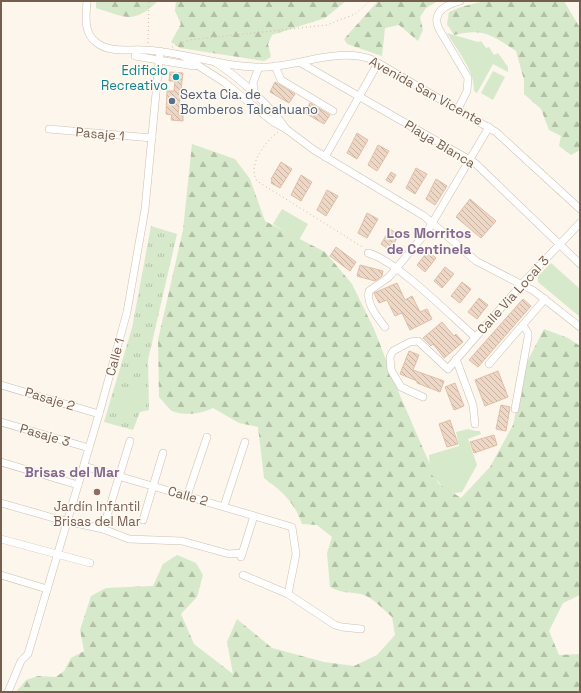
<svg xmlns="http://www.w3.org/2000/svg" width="581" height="693" viewBox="0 0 581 693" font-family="'Space Grotesk',sans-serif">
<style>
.grass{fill:url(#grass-tufts)}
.forest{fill:url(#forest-firs)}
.green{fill:#d6e9ca}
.building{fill:url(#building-back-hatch);stroke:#e1bea6}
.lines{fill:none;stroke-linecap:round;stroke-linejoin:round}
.minor-casing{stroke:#cebfb1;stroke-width:8}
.path{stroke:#d5baa7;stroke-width:1;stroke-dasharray:1 3;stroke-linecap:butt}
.minor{stroke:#fff;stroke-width:7}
.culture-dot{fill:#0f9aa8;stroke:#fefaf2;stroke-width:1.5}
.service-dot{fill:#5c6f8a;stroke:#fefaf2;stroke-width:1.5}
.education-dot{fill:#8d6e63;stroke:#fefaf2;stroke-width:1.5}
.labels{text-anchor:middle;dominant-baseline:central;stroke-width:3;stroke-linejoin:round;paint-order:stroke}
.culture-label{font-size:13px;fill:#0d838f;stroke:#fefaf2;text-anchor:end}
.street-label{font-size:13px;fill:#765e4f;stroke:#fefaf2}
.service-label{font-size:13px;fill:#4e5e75;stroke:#fefaf2;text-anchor:start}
.education-label{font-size:13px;fill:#785e54;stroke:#fefaf2}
.neighbourhood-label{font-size:14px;font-weight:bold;fill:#856791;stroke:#fefaf2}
</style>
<defs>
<pattern id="grass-tufts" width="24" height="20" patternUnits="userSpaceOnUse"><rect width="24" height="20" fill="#d6e9ca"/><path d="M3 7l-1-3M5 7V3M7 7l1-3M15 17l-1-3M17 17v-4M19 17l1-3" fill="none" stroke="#b2c0a6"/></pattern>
<pattern id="forest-firs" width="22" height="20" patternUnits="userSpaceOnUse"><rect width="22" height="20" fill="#d6e9ca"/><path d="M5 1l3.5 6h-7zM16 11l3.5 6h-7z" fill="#b2c0a6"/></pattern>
<pattern id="building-back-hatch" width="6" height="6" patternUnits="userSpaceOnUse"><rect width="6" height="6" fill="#efd7c5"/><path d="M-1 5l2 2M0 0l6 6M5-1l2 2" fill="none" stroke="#c6b2a2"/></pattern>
</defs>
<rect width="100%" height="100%" fill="#fcf6ec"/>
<polygon class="grass" points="151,226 177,234 148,360 149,410 140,412 133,430 104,422 132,328"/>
<g class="forest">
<path d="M 96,1 L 158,1 C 133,25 126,17 96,8 Z"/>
<polygon points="176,1 346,1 325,18 272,35 268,44 271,57 264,61 180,48 171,42 181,24 175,11"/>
<polygon points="378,1 438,1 426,8 420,17 423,30 418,41 399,25 385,28 382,56 347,44 344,39"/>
<path d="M 484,1 L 564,1 L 580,28 L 580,150 L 571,155 L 559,146 L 561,136 L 549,130 L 541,109 L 524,94 L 524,80 L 516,51 C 491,35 485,28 454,35 L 447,24 L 449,12 L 461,7 Z"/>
<path d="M 192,144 L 235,159 L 250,179 L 265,221 L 325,252 L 352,284 L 374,329 L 401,398 L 438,483 L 461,498 L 490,467 L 513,425 L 525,366 L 544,329 L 568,338 L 580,346 L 580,595 L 563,603 L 549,631 L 559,655 L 580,654 L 580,692 L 16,692 L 26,680 L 38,676 L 56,677 L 64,671 L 71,658 L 84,651 L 80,630 L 91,596 L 106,588 L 153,586 L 163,564 L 177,555 L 196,563 L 203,575 L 197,597 L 181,614 L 194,644 L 233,674 L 227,642 L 237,619 L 272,648 L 324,662 L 354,666 L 377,655 L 395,635 L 392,617 C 384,610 374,599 364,595 C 351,591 345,595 330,587 L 327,553 L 332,537 L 317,525 L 302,524 C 294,502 283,492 264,478 L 258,427 L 239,423 L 213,408 C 201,414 185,416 172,411 C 168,408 163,401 159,397 L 158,340 L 183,230 Z"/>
</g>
<g class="green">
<path d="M 447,33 L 478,42 L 481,41 L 486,48 L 489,47 L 494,55 L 498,53 L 508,67 L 508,72 L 493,64 L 477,93 L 474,91 C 475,71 457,50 447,33 Z"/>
<polygon points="493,71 505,77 493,100 481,93"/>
<polygon points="282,209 308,224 299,240 273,224"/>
<polygon points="551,263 580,289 580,317 538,282 538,276"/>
<polygon points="145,389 146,408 115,410 114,391"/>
<polygon points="468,429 475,431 480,431 481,434 468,439 477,465 462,492 450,494 430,473 429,455 459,446 456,432"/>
</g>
<g class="building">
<polygon points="170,72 183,73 178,115 183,115 183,121 171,120 172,115 166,114 167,91 174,91 175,81 169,81"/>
<polygon points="275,82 295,94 289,103 270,92"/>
<polygon points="310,103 330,115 324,124 305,113"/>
<polygon points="357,133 368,140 357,159 347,153"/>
<polygon points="378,145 389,151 377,171 368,165"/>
<polygon points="281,162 292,169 280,188 271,183 272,180 271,179"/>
<polygon points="416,168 427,174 415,194 406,188"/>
<polygon points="391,172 396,175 391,183 386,180"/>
<polygon points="301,175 312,182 301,201 291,195"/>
<polygon points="436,179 447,186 435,205 426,199"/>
<polygon points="327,190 338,196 326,216 317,210"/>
<polygon points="470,199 496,221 481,238 456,217"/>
<polygon points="367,213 378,219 367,238 358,233"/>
<polygon points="390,229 399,235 390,250 381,244"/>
<polygon points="336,247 356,262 350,271 330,256"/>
<polygon points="428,251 436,258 425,272 417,265"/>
<polygon points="360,265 383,271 382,276 375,281 357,276"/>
<polygon points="445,267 454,274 442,288 434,281"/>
<polygon points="462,282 471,289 460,303 451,296"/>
<polygon points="397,283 405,300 412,296 420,312 427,309 432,319 410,330 402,313 395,316 387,300 379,303 374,293"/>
<polygon points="479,298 488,305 477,319 468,312"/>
<polygon points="523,299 531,306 478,367 469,360"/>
<polygon points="442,322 454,336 456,334 463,342 444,358 433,344 431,346 423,338"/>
<polygon points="409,351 419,355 413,370 444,381 440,392 417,383 417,381 400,374"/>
<polygon points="498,371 508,397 485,406 475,380"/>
<polygon points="455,383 464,406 454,410 445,387"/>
<polygon points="501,405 510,407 506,431 496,429"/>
<polygon points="450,420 458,444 447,447 439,424"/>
<polygon points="494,435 497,445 474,453 470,442"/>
</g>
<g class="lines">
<g class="minor-casing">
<g id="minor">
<path d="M 87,1 C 86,16 83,33 97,43 C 110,53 129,49 144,50 C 186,52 226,69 268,67 C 302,65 340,47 373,60 L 496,132 L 580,209"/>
<polyline points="135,56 194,66"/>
<polyline points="183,56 224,82 273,122 286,129 314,150 424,216 476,261 534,291 580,327"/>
<path d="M 215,62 C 237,76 272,107 286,129"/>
<polyline points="301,63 475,163 580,264"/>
<polyline points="275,66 281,80 333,111"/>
<polyline points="255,95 253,83 259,67"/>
<path d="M 458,109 L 467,91 L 468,78 L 439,29 C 431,12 446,5 460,1"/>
<polyline points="49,129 152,138"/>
<polyline points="325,157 378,63"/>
<path d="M 368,253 C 396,260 451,316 475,337"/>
<path d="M 385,327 C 378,318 366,304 369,291 L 389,277 L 428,230 L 489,127"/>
<polyline points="456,359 473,405 475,424"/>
<polyline points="489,364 545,299"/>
<polyline points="1,385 99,414"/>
<polyline points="423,397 401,387 391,370 390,357 393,351 410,342 418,341 448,369 522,284 580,223"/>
<polyline points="515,409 528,337 528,333 523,325"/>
<polyline points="1,422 89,448"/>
<polyline points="1,462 78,485"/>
<polyline points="84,466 292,527 296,554 288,594 335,625 342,627 361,629"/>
<polyline points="187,496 207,437"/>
<polyline points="1,503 57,519 103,529 129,539 182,541 229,554 242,553"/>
<polyline points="224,506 245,442"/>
<polyline points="143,520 163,453"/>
<polyline points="103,529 130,441"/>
<polyline points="1,539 90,563"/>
<polyline points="241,557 254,516"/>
<polyline points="1,575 47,589"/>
<polyline points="243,575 288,594"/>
<polyline points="8,692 21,661 28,654 99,414 127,312 145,209 160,51"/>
</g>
</g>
<g class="path">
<polyline points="148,43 149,1"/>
<polyline points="172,47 189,40 327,25 355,14 370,1"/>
<path d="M 278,132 C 265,142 247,165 257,181 L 364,248"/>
</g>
<use href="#minor" class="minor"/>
</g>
<circle class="culture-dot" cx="176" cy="77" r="4"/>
<circle class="service-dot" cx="172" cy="101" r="4"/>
<circle class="education-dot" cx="97" cy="492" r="4"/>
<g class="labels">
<g class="culture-label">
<text x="168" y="70">Edificio<tspan x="168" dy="15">Recreativo</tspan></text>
</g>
<g class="street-label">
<text transform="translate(426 91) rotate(29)">Avenida San Vicente</text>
<text transform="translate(100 134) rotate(5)">Pasaje 1</text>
<text transform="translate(440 144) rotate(31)">Playa Blanca</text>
<text transform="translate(513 295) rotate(-48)">Calle Via Local 3</text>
<text transform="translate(115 357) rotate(-75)">Calle 1</text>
<text transform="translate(50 399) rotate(17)">Pasaje 2</text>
<text transform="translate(45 435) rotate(16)">Pasaje 3</text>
<text transform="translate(188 496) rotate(16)">Calle 2</text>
</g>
<g class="service-label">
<text x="180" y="94">Sexta Cia. de<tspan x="180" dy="15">Bomberos Talcahuano</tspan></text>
</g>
<g class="education-label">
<text x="97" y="506">Jardín Infantil<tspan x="97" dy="15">Brisas del Mar</tspan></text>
</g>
<g class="neighbourhood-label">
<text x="429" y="233">Los Morritos<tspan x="429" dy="16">de Centinela</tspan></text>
<text x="72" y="472">Brisas del Mar</text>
</g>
</g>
<rect width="581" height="693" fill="none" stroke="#765e4f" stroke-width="4"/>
</svg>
